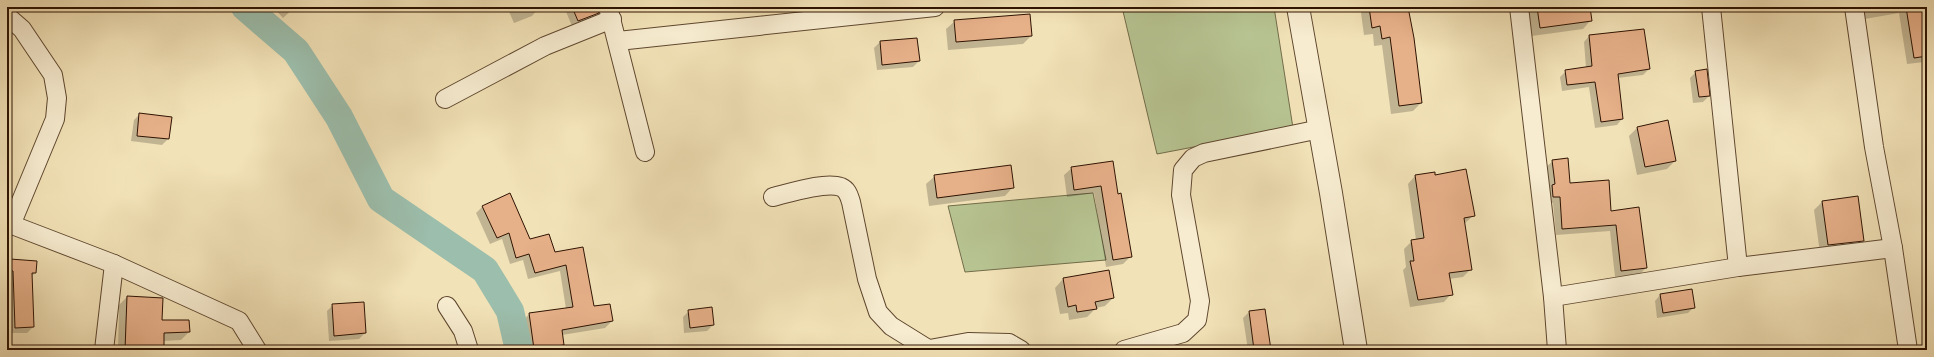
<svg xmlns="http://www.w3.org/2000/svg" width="1934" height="357" viewBox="0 0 1934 357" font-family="'Gentium Book Plus',serif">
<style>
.green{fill:#b7c492;stroke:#726c4a}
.shadow{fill:#0003}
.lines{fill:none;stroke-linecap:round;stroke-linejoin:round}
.river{stroke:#9cbeac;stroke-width:28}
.building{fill:#e6b089;stroke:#2e1302}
.minor-casing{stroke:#5f472f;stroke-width:20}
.tertiary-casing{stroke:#5f472f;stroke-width:24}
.minor{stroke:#f7ecd0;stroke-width:18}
.tertiary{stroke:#f7ecd0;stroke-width:22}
</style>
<rect width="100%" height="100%" fill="#f2e2b7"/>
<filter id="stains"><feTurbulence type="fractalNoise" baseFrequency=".005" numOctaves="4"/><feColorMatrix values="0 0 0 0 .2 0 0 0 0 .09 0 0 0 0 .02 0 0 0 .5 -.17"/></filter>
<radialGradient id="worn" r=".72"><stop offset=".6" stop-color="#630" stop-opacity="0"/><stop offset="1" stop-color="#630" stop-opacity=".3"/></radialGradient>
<g class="green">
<polygon points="1122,7 1274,7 1293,128 1157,154"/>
<polygon points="1093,193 1106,260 965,272 948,206"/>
</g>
<g class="shadow">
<polygon points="273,7 295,7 283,18"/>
<polygon points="318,7 329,7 321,12"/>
<polygon points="507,7 536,7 537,10 532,16 514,23"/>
<polygon points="564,7 593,7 596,14 590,19 572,26"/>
<polygon points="1367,7 1407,7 1421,103 1413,111 1391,114 1382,45 1374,46 1373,34 1364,35 1361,13"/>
<polygon points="1528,7 1589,7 1591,20 1583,29 1532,36"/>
<polygon points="1857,7 1923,7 1927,30 1927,59 1924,62 1907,64 1899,13 1859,20"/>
<polygon points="955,21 1031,36 1023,44 948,50 946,29"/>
<polygon points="1589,36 1649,69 1643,75 1617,78 1622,119 1617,125 1595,128 1589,87 1562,91 1560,77 1566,71 1586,68 1584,42"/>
<polygon points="880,42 919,61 913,67 877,70 874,48"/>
<polygon points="1696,72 1709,96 1703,102 1693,103 1690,78"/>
<polygon points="140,114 168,139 162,145 131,141 134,120"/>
<polygon points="1667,122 1675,161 1667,169 1637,175 1629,136 1637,128"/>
<polygon points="1553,161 1569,184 1610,212 1646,268 1640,274 1615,277 1610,231 1556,235 1553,203 1547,203 1546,167"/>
<polygon points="1072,168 1117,195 1130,257 1123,264 1106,267 1094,193 1067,197 1064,175"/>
<polygon points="935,176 1013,187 1005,196 929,206 926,184"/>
<polygon points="1415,176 1434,176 1474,215 1464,224 1471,269 1463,277 1449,279 1451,294 1444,302 1410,307 1403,270 1406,267 1404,249 1412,241 1416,240 1408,184"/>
<polygon points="1822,202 1863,241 1854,249 1820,253 1814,210"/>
<polygon points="483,206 530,240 554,253 583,248 593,307 612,321 605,328 562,335 563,345 558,350 527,350 523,321 529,314 566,309 560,271 528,279 523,260 510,264 502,239 490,244 476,213"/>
<polygon points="10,260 35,273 32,276 33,327 27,333 9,333 7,263"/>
<polygon points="1108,271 1113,298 1105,306 1096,308 1087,317 1069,320 1068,313 1060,314 1055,288 1063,279"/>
<polygon points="1660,295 1694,307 1688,313 1657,318 1655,301"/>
<polygon points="127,297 161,321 189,332 181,340 163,341 163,350 118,350 119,305"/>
<polygon points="363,303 365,333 359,339 329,341 327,311 333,305"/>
<polygon points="689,311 713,325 707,331 684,333 683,317"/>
<polygon points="1249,312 1270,350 1248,350 1243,318"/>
</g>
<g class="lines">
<polyline class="river" points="245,7 296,51 339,117 381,199 485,270 510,311 519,350"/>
</g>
<g class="building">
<polygon points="572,7 598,7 599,13 578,21"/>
<polygon points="1369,7 1408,7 1414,38 1422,103 1399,106 1390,37 1382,39 1380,26 1372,28"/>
<polygon points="1537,7 1590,7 1592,21 1540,28"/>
<polygon points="1906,7 1924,7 1927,23 1927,56 1914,58"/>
<polygon points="1030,14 1032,36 956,42 954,20"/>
<polygon points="1644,29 1650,69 1618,74 1623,119 1601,122 1595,82 1567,85 1565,70 1592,66 1589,35"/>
<polygon points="917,38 920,61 882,65 880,41"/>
<polygon points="1707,69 1710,96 1699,97 1695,71"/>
<polygon points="139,113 172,117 169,139 137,136"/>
<polygon points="1668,120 1676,161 1645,167 1637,127"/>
<polygon points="1568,158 1570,183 1609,180 1611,211 1639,207 1647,268 1621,271 1616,225 1562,229 1560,197 1553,197 1552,185 1555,184 1552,160"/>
<polygon points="1113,161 1118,194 1121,193 1132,257 1113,260 1101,186 1074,190 1071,167"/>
<polygon points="1011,165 1014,188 937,198 934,175"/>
<polygon points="1466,169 1475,216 1464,218 1472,270 1449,273 1453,295 1418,300 1410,261 1414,261 1411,240 1424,238 1415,175 1435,172 1435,175"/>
<polygon points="510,193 530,239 549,234 555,252 583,247 594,306 610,304 613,321 562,330 564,345 534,349 529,313 573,307 566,265 535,273 529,254 516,258 509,233 497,238 482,206"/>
<polygon points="1858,196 1864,241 1828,245 1822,201"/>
<polygon points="10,259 37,261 36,273 32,273 34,327 15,328 13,271 9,271"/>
<polygon points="1109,270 1114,298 1095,302 1097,309 1077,312 1076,305 1068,307 1063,278"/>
<polygon points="1692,289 1695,308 1663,313 1660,294"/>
<polygon points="127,296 163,298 162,320 189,320 190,332 164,333 164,350 125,350"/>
<polygon points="364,302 366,333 334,336 332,304"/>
<polygon points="712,307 714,325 690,328 688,310"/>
<polygon points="1265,309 1271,350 1254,350 1249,311"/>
</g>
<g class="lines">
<g class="minor-casing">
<g id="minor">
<polyline points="608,7 645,152"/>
<polyline points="1519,7 1553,297 1557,350"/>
<polyline points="1711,7 1738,267"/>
<polyline points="1854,7 1874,147 1893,248 1908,350"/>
<polyline points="7,16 22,29 53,75 57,98 55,119 11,225"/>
<polyline points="618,41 935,7"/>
<polyline points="445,99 545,46 612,19"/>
<path d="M 773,197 C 790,193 825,181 841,187 C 848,190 849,196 851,202 L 867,279 L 878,312 L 891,326 L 928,349"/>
<polyline points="7,223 114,264 239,321 257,350"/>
<polyline points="1553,297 1738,267 1893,248"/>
<polyline points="447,306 463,331 469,350"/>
<polyline points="104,350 114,264"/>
<polyline points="924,350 968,342 1009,343 1021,350"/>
<polyline points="1124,350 1183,333 1197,320 1200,301 1181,195 1183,170 1193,158 1204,153 1320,129"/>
</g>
</g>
<g class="tertiary-casing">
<polyline id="tertiary" points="1298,7 1331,193 1356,350"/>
</g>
<use href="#minor" class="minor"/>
<use href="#tertiary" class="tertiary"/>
</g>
<rect width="1934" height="357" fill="none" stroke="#f2e2b7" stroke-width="24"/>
<rect x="8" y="8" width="1918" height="341" fill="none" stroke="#2e1302" stroke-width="2"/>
<rect x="12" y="12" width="1910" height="333" fill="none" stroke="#2e1302"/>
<rect width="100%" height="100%" filter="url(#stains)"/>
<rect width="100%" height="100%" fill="url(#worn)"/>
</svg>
